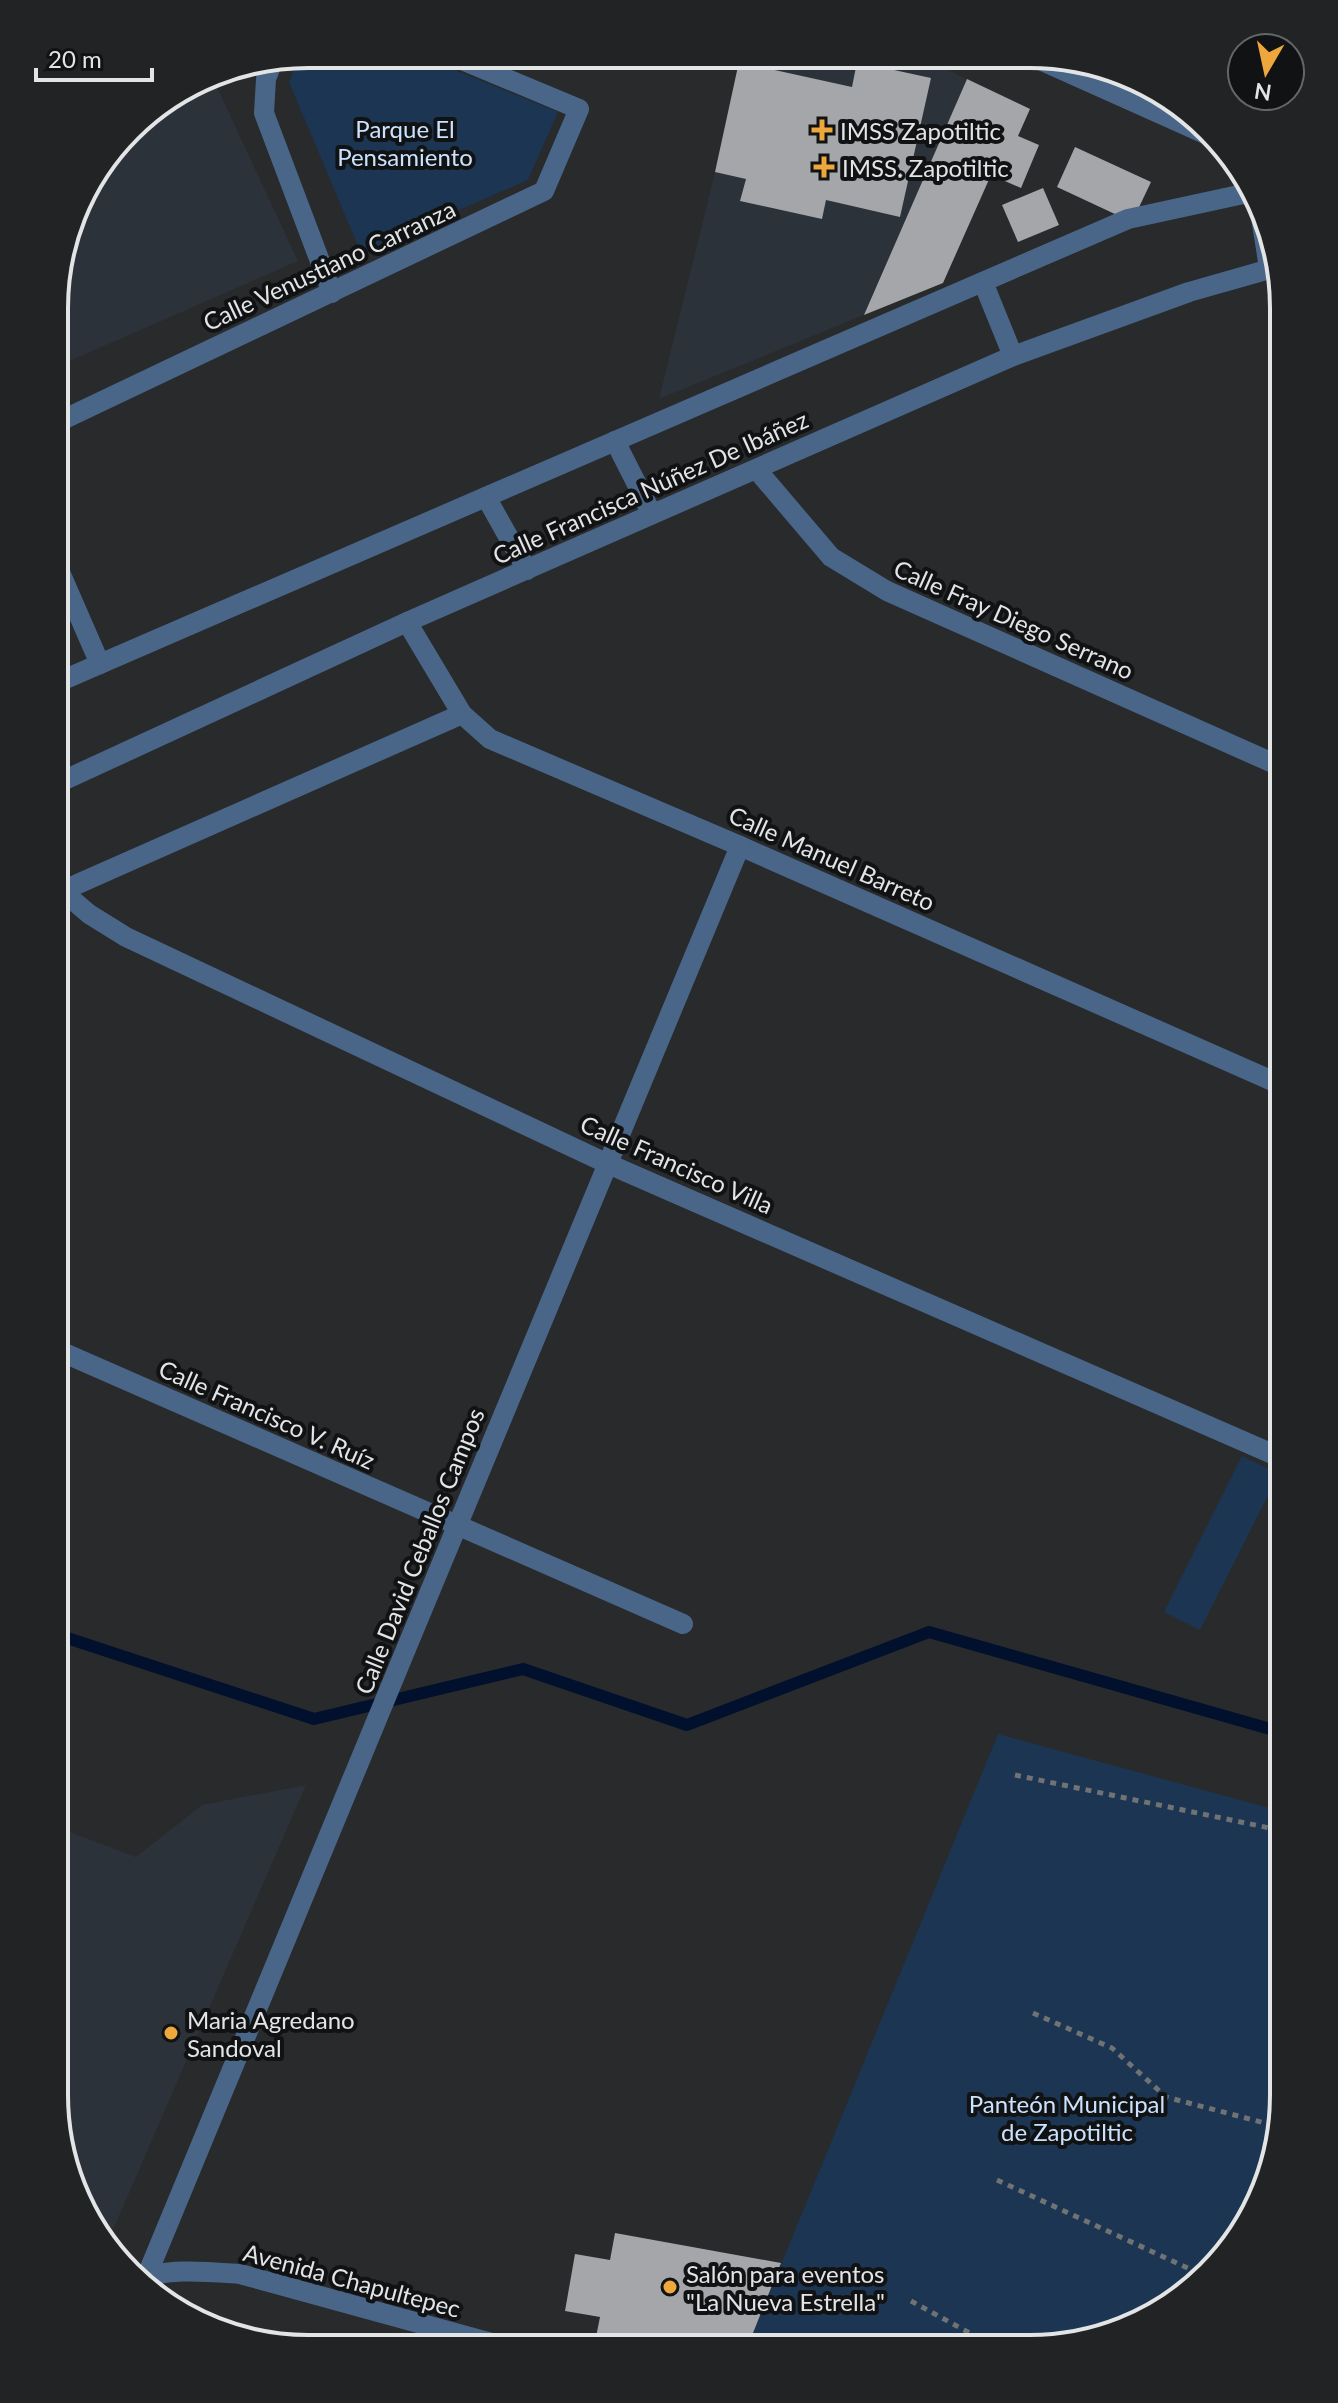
<svg xmlns="http://www.w3.org/2000/svg" width="1338" height="2403" viewBox="0 0 1338 2403" font-family="Lato,sans-serif">
<style>
.built{fill:#2c3239}
.green{fill:#1c3552}
.lines{fill:none;stroke-linecap:round;stroke-linejoin:round}
.stream{stroke:#00102d;stroke-width:12}
.building{fill:#a4a6a9}
.path{stroke:#707274;stroke-width:5;stroke-dasharray:6 6;stroke-linecap:butt}
.minor{stroke:#496688;stroke-width:20}
.poi-dot{fill:#eea73d;stroke:#111213;stroke-width:3}
.labels{text-anchor:middle;dominant-baseline:central;stroke-width:8;stroke-linejoin:round;paint-order:stroke}
.park-label{font-size:24px;fill:#cbe2fe;stroke:#111213}
.poi-label{font-size:24px;fill:#e3e4e6;stroke:#111213;text-anchor:start}
.street-label{font-size:24px;fill:#e3e4e6;stroke:#111213}
.rim{fill:none;stroke:#e3e4e6;stroke-width:4}
</style>
<rect width="100%" height="100%" fill="#282a2c"/>
<g class="built">
<polygon points="740,57 923,58 967,79 864,315 659,399 715,172"/>
<polygon points="222,71 216,85 298,261 56,367 56,276 80,195 140,117 211,73"/>
<polygon points="306,1785 106,2246 97,2236 68,2177 54,2095 54,1826 136,1857 202,1805"/>
</g>
<g class="green">
<polygon points="308,54 418,55 558,112 528,180 361,253 289,82 299,56"/>
<polygon points="1242,1456 1279,1474 1200,1630 1164,1612"/>
<polygon points="998,1734 1284,1812 1283,2112 1265,2192 1232,2249 1184,2297 1112,2335 1030,2349 747,2348"/>
</g>
<g class="lines">
<polyline class="stream" points="55,1634 314,1719 523,1669 687,1725 929,1632 1284,1733"/>
</g>
<g class="building">
<polygon points="740,57 773,57 770,69 852,87 857,62 931,78 900,217 826,200 822,219 740,201 746,179 715,172"/>
<polygon points="967,79 1030,109 1018,136 1039,145 1021,188 991,175 943,283 864,315"/>
<polygon points="1075,147 1151,182 1132,222 1057,187"/>
<polygon points="1043,188 1059,225 1018,242 1002,205"/>
<polygon points="615,2233 781,2263 747,2348 628,2348 595,2342 600,2317 565,2311 575,2254 610,2260"/>
</g>
<g class="lines">
<g class="path">
<polyline points="1015,1775 1284,1831"/>
<polyline points="1033,2013 1112,2048 1166,2097 1280,2127"/>
<polyline points="997,2180 1205,2276"/>
<polyline points="911,2301 999,2349"/>
</g>
<g class="minor">
<polyline points="1038,59 1210,136"/>
<polyline points="273,61 266,79 264,113 332,293"/>
<polyline points="1260,211 1269,268"/>
<polyline points="983,282 1013,356"/>
<polyline points="56,423 544,191 579,109 450,55"/>
<polyline points="615,441 652,514"/>
<polyline points="757,470 831,557 887,591 1284,768"/>
<polyline points="486,497 527,570"/>
<polyline points="56,563 100,664"/>
<polyline points="407,622 462,714 490,739 740,846 1284,1086"/>
<polyline points="56,683 1128,219 1248,193"/>
<polyline points="56,784 407,622 1013,356 1189,292 1277,267"/>
<polyline points="62,891 89,914 126,937 606,1163 1284,1459"/>
<polyline points="55,894 462,714"/>
<polyline points="55,1349 683,1624"/>
<path d="M 147,2275 C 345,1799 540,1321 740,846"/>
<path d="M 138,2280 C 164,2267 211,2272 240,2274 L 506,2347"/>
</g>
</g>
<g class="poi-dot">
<path d="M818 118h8v8h8v8h-8v8h-8v-8h-8v-8h8z"/>
<path d="M820 155h8v8h8v8h-8v8h-8v-8h-8v-8h8z"/>
<circle cx="171" cy="2033" r="8"/>
<circle cx="670" cy="2287" r="8"/>
</g>
<g class="labels">
<g class="park-label">
<text x="405" y="128">Parque El<tspan x="405" dy="28">Pensamiento</tspan></text>
<text x="1067" y="2103">Panteón Municipal<tspan x="1067" dy="28">de Zapotiltic</tspan></text>
</g>
<g class="poi-label">
<text x="840" y="130">IMSS Zapotiltic</text>
<text x="842" y="167">IMSS. Zapotiltic</text>
<text x="187" y="2019">Maria Agredano<tspan x="187" dy="28">Sandoval</tspan></text>
<text x="686" y="2273">Salón para eventos<tspan x="686" dy="28">"La Nueva Estrella"</tspan></text>
</g>
<g class="street-label">
<text transform="translate(329 265) rotate(-25)">Calle Venustiano Carranza</text>
<text transform="translate(650 487) rotate(-24)">Calle Francisca Núñez De Ibáñez</text>
<text transform="translate(1014 619) rotate(24)">Calle Fray Diego Serrano</text>
<text transform="translate(832 858) rotate(24)">Calle Manuel Barreto</text>
<text transform="translate(677 1164) rotate(24)">Calle Francisco Villa</text>
<text transform="translate(267 1414) rotate(24)">Calle Francisco V. Ruíz</text>
<text transform="translate(419 1551) rotate(-68)">Calle David Ceballos Campos</text>
<text transform="translate(352 2280) rotate(15)">Avenida Chapultepec</text>
</g>
</g>
<path d="M0 0H1338V2403H0ZM308 68H1030A240 240 0 0 1 1270 308V2095A240 240 0 0 1 1030 2335H308A240 240 0 0 1 68 2095V308A240 240 0 0 1 308 68Z" fill="#222324" fill-rule="evenodd"/>
<path class="rim" d="M308 68H1030A240 240 0 0 1 1270 308V2095A240 240 0 0 1 1030 2335H308A240 240 0 0 1 68 2095V308A240 240 0 0 1 308 68Z"/>
<g transform="translate(1266 72) rotate(189)"><circle r="38" fill="#111213" stroke="#656667" stroke-width="2"/>
<path d="M0-6L14 30L0 20L-14 30Z" fill="#eea73d"/>
<text y="-12" font-size="22" font-weight="bold" text-anchor="middle" fill="#e3e4e6">N</text>
</g>
<path d="M36 68v12h116v-12" fill="none" stroke="#e3e4e6" stroke-width="4"/>
<text x="48" y="68" font-size="24" fill="#e3e4e6" stroke="#111213" stroke-width="6" paint-order="stroke">20 m</text>
</svg>
